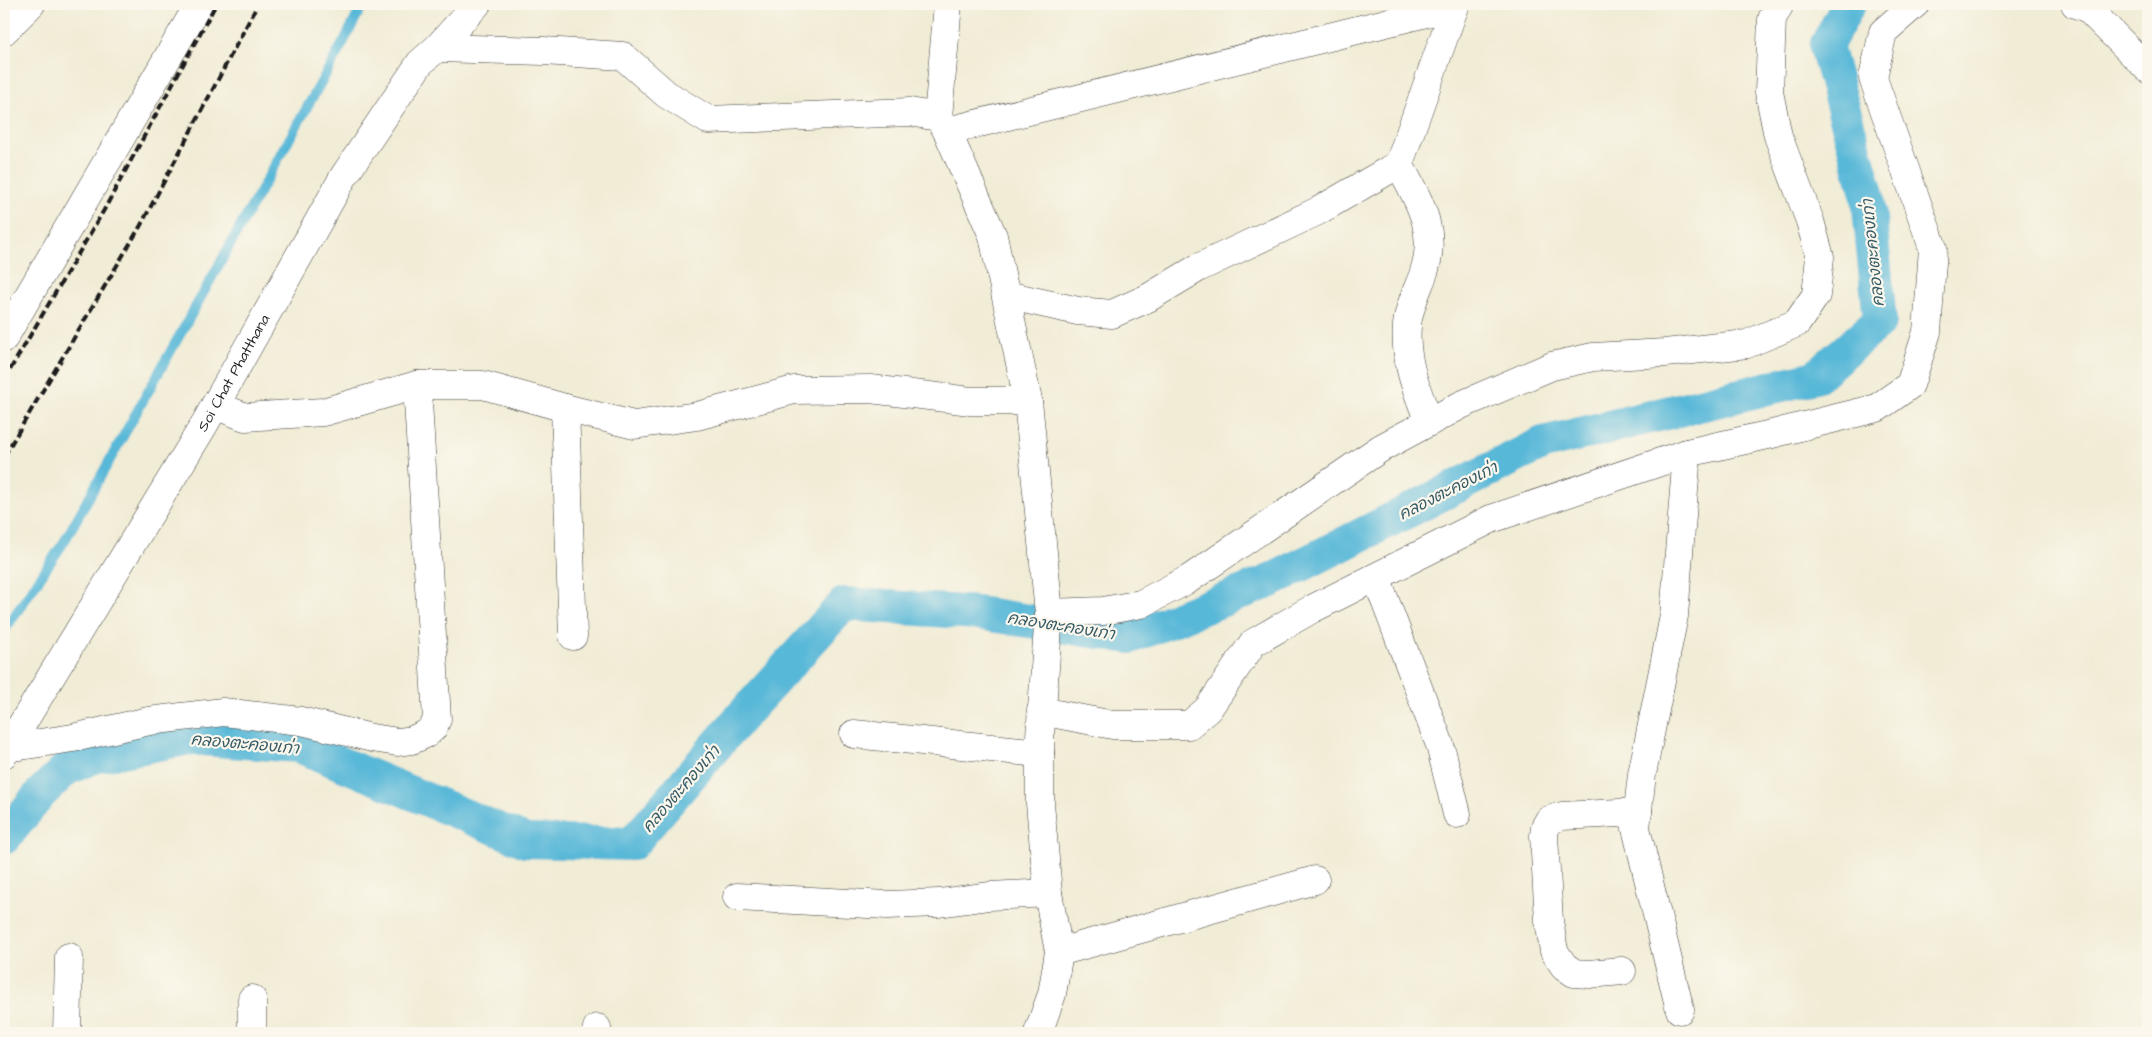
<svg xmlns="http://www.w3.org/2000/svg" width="2152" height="1037" viewBox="0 0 2152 1037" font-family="'Architects Daughter','Playpen Sans Thai',sans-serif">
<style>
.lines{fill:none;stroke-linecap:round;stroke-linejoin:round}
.stream{stroke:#59b8d8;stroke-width:10}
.canal{stroke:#59b8d8;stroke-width:34}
.minor-casing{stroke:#3c3b38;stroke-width:29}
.minor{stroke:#fff;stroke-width:28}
.rail{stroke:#1c1c1c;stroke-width:4;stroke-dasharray:8 4;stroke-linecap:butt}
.labels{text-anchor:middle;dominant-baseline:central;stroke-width:4.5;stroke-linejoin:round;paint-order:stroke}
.street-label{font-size:15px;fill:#1c1c1c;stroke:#fbf7ec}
.water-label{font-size:16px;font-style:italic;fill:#345a67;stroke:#fbf7ec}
</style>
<rect width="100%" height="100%" fill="#fbf7ec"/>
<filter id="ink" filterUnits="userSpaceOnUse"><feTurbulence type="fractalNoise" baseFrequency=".02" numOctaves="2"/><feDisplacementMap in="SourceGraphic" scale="10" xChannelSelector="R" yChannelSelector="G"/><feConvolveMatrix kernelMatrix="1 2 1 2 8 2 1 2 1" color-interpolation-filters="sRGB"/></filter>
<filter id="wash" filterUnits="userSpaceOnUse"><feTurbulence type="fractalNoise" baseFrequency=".0096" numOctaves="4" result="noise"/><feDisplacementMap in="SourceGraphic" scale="20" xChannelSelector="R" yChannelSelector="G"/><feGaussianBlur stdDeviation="1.12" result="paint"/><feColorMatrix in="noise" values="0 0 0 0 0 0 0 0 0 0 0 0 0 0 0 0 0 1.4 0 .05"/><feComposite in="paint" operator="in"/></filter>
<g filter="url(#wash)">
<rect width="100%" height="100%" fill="#f1ecd5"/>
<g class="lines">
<polyline class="stream" points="4,631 64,542 343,43 363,4"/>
<polyline class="canal" points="4,838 41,793 66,769 96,756 189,738 299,746 526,841 632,844 740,718 844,604 978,613 1130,637 1268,582 1543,443 1815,377 1880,321 1868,197 1826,46 1849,4"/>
</g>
</g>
<g filter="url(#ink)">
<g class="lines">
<g class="minor-casing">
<g id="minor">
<polyline points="2075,4 2087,8 2148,69"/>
<polyline points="4,31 31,4"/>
<polyline points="437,48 543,51 623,56 666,94 708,120 910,112 938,117 947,131 993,236 1028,401 1049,613 1040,736 1040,803 1048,893 1059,952 1052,994 1038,1033"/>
<polyline points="938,117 948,4"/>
<polyline points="947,131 1455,6 1454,4"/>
<path d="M 1399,164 C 1419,201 1439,232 1423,275 C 1417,291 1408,309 1407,326 C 1404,361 1417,391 1429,422"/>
<polyline points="1006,295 1078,311 1112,314 1148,298 1198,268 1318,211 1399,164 1455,6"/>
<polyline points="4,338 199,4"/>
<polyline points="215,405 245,417 323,412 417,385 483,385 565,408 634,425 697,416 794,390 870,389 971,401 1028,401"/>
<polyline points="565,408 573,636"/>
<polyline points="1376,577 1440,745 1457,814"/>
<polyline points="1049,613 1103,611 1141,604 1189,579 1381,448 1461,405 1552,366 1593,357 1665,353 1747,344 1797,323 1816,295 1820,257 1810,221 1778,136 1769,92 1772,19 1780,4"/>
<polyline points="1041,711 1113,725 1189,725 1208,709 1253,643 1312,609 1491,519 1687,453 1772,434 1877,408 1910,385 1927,332 1933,248 1873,78 1883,32 1915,4"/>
<polyline points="854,734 1040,753"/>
<polyline points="7,748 73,738 149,721 223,712 301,721 372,738 398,742 412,740 426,734 433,728 437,719 417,385"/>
<path id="s1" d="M 4,754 L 204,425 L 344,176 L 420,63 L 437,48 L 477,4"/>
<polyline points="737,897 887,905 939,903 989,896 1048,893"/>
<polyline points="1059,952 1315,880"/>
<polyline points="1622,971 1589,974 1574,973 1564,966 1554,951 1549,921 1544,836 1545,827 1549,820 1562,816 1638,812"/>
<polyline points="252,999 252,1033"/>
<polyline points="1680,1010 1636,828 1642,774 1674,616 1687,453"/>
<polyline points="67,1033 69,957"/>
<polyline points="596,1033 597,1028"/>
</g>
</g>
<use href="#minor" class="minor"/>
<g class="rail">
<polyline points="4,380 104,210 216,4"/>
<polyline points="4,456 141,225 258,4"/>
</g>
</g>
</g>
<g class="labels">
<g class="street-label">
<text stroke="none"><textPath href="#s1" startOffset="445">Soi Chat Phatthana</textPath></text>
</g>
<g class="water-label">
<text transform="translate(1873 253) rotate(-96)">คลองตะคองเก่า</text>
<text transform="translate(1448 491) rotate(-27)">คลองตะคองเก่า</text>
<text transform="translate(1061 626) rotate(9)">คลองตะคองเก่า</text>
<text transform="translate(245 744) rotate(5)">คลองตะคองเก่า</text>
<text transform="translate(681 789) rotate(-49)">คลองตะคองเก่า</text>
</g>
</g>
<rect width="2152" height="1037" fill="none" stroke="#fbf7ec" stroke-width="20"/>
</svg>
